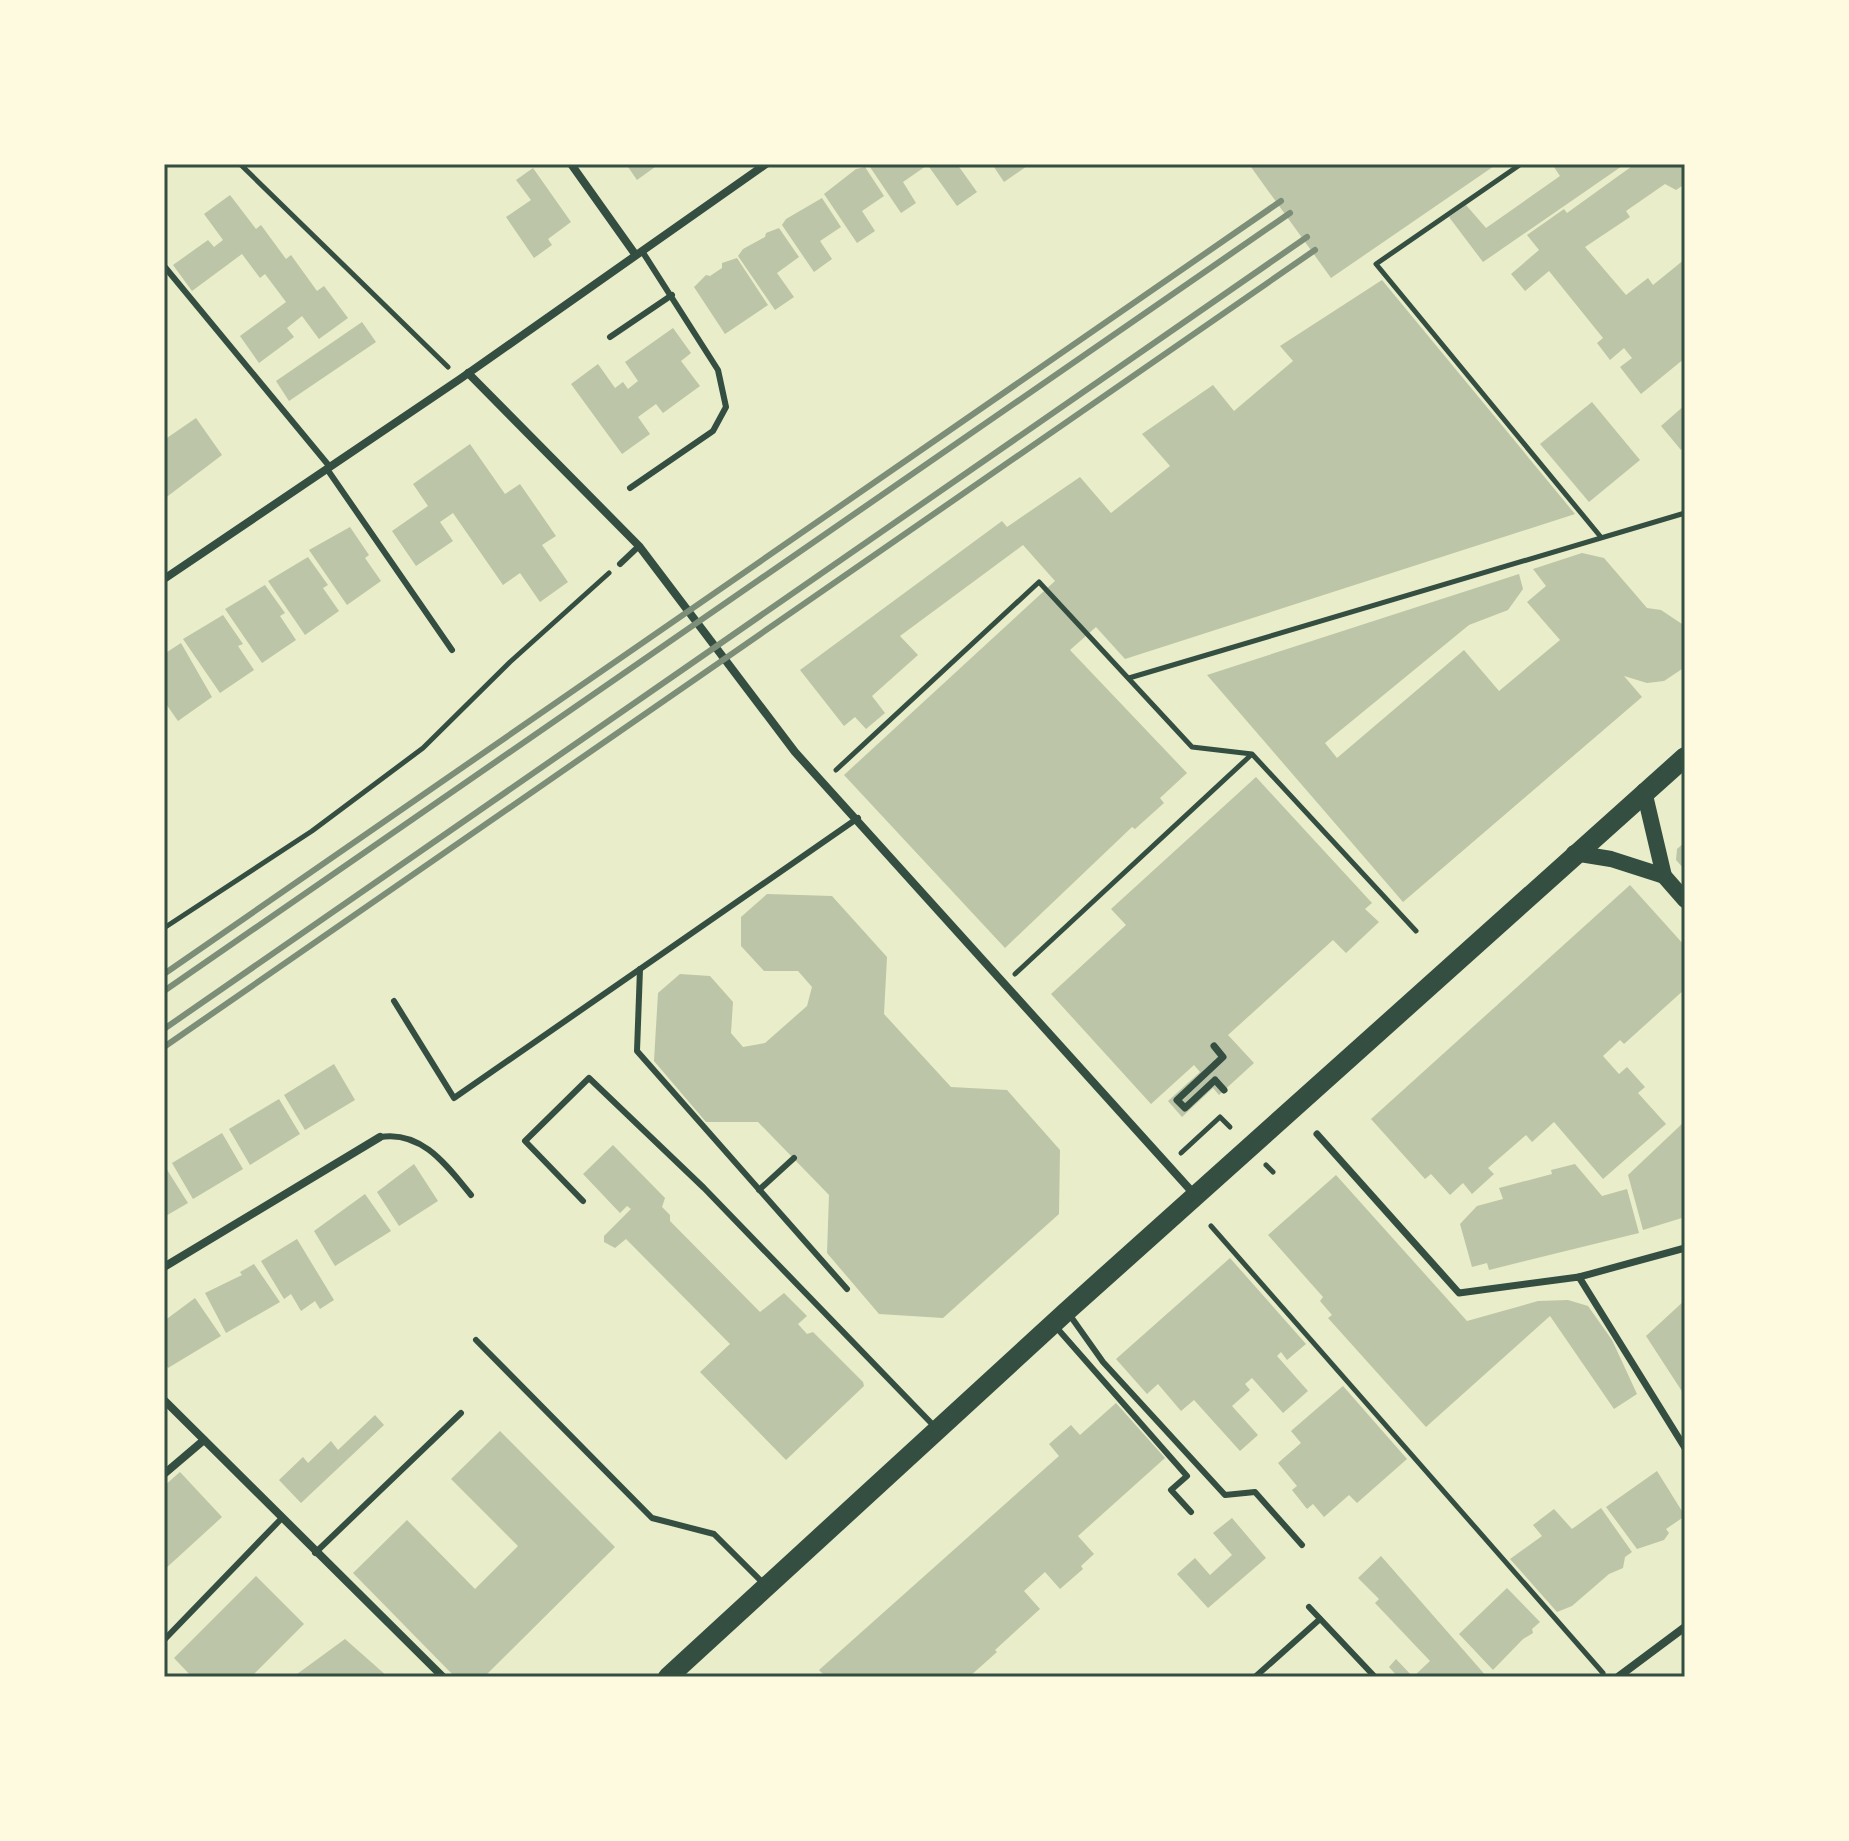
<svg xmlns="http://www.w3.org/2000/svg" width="1849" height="1841" viewBox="0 0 1849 1841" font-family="'PT Sans Narrow',sans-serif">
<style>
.building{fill:#bcc5a7}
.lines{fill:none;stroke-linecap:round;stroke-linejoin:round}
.path{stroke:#344e41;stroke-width:5}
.service{stroke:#344e41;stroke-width:6}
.pedestrian{stroke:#344e41;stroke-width:7}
.minor{stroke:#344e41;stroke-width:8}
.secondary{stroke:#344e41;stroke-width:16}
.primary{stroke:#344e41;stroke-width:20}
.rail{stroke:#7c8e77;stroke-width:6}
.neatline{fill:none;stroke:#344e41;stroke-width:3}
</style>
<rect width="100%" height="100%" fill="#e9edc9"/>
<g class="building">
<polygon points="626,164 653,164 655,167 637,180"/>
<polygon points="868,164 924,164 926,166 903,182 916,203 901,213"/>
<polygon points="927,164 957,164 977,192 957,206"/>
<polygon points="992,164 1030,164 1004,182"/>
<polygon points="1256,164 1497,164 1331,278 1251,167"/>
<polygon points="1552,164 1625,164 1483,262 1449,217 1466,205 1486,228 1560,176"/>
<polygon points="1635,164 1685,164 1685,184 1676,190 1665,184 1626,211 1630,217 1585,247 1626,295 1648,278 1653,285 1685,259 1685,358 1641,394 1620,367 1632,358 1624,348 1610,360 1597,343 1603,338 1549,271 1525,291 1511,274 1539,250 1527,235 1564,209 1567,213"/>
<polygon points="865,167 884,196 862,211 875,231 857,243 824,194 856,169"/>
<polygon points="533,168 571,222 548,239 552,245 534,258 506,217 531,200 516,180"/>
<polygon points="230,195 256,229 261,225 286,259 291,255 317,291 324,286 348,318 319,339 302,316 287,328 294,337 259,363 240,336 286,302 265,274 260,278 242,254 192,291 173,265 208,240 214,247 223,240 204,214"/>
<polygon points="822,198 841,227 820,241 832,259 814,272 782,225 786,219"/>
<polygon points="779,228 799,257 777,273 794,297 775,310 738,256 743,249 765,237 766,233"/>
<polygon points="737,258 768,305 725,334 694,287 706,275 710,276 722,268 722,263"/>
<polygon points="1382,280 1575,514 1125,659 1096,627 1070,650 1187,773 1160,798 1164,803 1135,829 1132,827 1005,948 844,775 1055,581 1023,545 900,636 918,655 872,696 885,713 866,729 855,717 844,726 800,670 1002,521 1007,527 1080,477 1111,513 1170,466 1142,434 1213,385 1234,411 1293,361 1280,346"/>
<polygon points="362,322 376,342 289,401 276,381"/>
<polygon points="673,328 691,353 681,361 700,386 663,413 656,404 638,417 650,434 622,454 571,384 598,364 615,388 623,382 628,389 638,381 625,362"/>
<polygon points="1592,402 1640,460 1589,502 1540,444"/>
<polygon points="1685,405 1685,446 1681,450 1661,426"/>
<polygon points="196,418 222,455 164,499 164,440"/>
<polygon points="470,444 505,494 520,484 556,536 542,545 568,582 540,602 520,573 503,585 453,513 440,522 453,541 416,566 392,531 428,506 413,484"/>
<polygon points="350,527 369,555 365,558 381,581 347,605 309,550"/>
<polygon points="1582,553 1604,558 1647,608 1661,610 1685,626 1685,667 1664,681 1647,683 1624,676 1642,697 1403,902 1207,675 1519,574 1523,589 1508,610 1469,625 1325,743 1337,758 1464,650 1499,691 1560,640 1527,602 1546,586 1533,569"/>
<polygon points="308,557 328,585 323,588 339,611 305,635 268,581"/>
<polygon points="265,585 285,613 280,616 296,640 262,663 225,609"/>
<polygon points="223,615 243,644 238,646 254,670 220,693 183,639"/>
<polygon points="181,643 212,697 178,721 164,701 164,654"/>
<polygon points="1256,777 1372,903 1365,909 1379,922 1346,953 1333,940 1228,1035 1254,1063 1219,1095 1213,1088 1182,1117 1168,1101 1200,1072 1194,1065 1151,1104 1051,994 1126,925 1111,909"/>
<polygon points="1685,842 1685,870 1676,860 1677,849"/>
<polygon points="1630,885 1685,946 1685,989 1624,1044 1620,1040 1603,1056 1619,1074 1627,1067 1645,1087 1638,1093 1666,1124 1603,1179 1554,1122 1532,1142 1526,1135 1488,1168 1494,1174 1472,1194 1463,1183 1450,1195 1431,1174 1425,1179 1371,1119"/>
<polygon points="767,894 832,896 887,957 884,1014 951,1087 1007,1090 1060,1150 1059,1214 943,1318 879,1314 827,1253 829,1195 758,1122 706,1122 654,1061 658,993 680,974 710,976 733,1002 731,1033 743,1047 765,1043 807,1006 812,987 798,971 764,971 741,946 741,917"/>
<polygon points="334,1064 355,1100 305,1130 284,1095"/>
<polygon points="279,1099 300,1134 250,1165 229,1129"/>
<polygon points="1685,1121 1685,1217 1643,1230 1628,1175"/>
<polygon points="222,1133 243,1169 193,1199 172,1163"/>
<polygon points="613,1145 665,1198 662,1207 670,1215 670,1221 760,1312 784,1293 807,1316 798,1324 807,1334 813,1332 863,1382 864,1386 786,1460 700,1372 730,1344 626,1239 615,1248 604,1242 604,1236 631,1209 627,1206 620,1213 583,1174"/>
<polygon points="414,1164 438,1201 399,1226 377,1192"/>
<polygon points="1575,1164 1602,1196 1627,1189 1639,1233 1489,1270 1487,1263 1472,1267 1460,1224 1477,1206 1503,1199 1499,1188 1552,1174 1551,1170"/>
<polygon points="164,1165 188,1203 164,1217"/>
<polygon points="1336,1175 1467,1321 1538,1301 1568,1300 1588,1306 1612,1340 1637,1394 1614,1409 1550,1316 1426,1427 1328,1318 1332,1315 1320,1301 1323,1297 1268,1235"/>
<polygon points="365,1194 391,1231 335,1266 314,1231"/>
<polygon points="297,1239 334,1300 320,1309 315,1301 301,1311 291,1294 284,1299 261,1261"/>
<polygon points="1230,1258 1306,1344 1287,1360 1281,1352 1277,1356 1308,1391 1283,1413 1252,1378 1245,1384 1250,1390 1232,1406 1258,1435 1240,1451 1194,1400 1181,1411 1158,1384 1147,1394 1116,1359"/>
<polygon points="254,1264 280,1302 226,1333 205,1293 242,1275 240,1272"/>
<polygon points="195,1298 221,1336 168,1368 164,1361 164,1321"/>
<polygon points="1685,1300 1685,1396 1646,1336"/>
<polygon points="1343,1386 1407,1459 1357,1503 1349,1495 1324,1517 1313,1504 1307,1509 1292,1490 1297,1486 1278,1463 1301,1443 1291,1431"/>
<polygon points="1116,1403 1165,1458 1078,1536 1094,1554 1081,1566 1083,1569 1060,1589 1045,1572 1024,1591 1040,1609 995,1650 997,1652 969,1677 826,1677 819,1670 1059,1456 1049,1444 1071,1425 1080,1435"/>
<polygon points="375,1415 384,1425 301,1503 279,1480 303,1457 308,1463 331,1441 338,1450"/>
<polygon points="500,1431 615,1547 484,1677 455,1677 353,1573 407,1520 475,1589 518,1546 451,1479"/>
<polygon points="1657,1471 1685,1516 1666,1529 1669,1533 1664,1540 1637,1549 1606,1507"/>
<polygon points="180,1472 222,1517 164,1570 164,1486"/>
<polygon points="1601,1508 1632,1552 1625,1557 1623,1568 1609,1574 1572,1606 1557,1612 1510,1559 1542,1536 1533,1525 1554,1509 1572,1529"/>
<polygon points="1232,1518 1266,1558 1208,1608 1177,1574 1195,1558 1210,1575 1232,1555 1213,1533"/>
<polygon points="1381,1556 1487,1677 1398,1677 1389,1667 1396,1659 1413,1677 1430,1661 1375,1603 1379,1599 1358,1578"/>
<polygon points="256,1576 304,1624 251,1677 192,1677 174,1658"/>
<polygon points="1507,1588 1540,1622 1532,1629 1533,1633 1523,1639 1493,1670 1459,1634"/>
<polygon points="345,1639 388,1677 293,1677"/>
</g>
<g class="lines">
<g class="path">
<polyline points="240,164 448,367"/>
<polyline points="1521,164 1376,264 1600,536"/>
<polyline points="1129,678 1685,513"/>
<polyline points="836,770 1039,582 1192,747 1252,754 1416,931"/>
<polyline points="164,928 312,831 423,748 510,662 609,573"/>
<polyline points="1015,974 1251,755"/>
<polyline points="1181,1153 1220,1117 1230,1127"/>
<polyline points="1266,1165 1273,1172"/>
<polyline points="1211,1226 1603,1673"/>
</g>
<g class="service">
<polyline points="164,266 330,467"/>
<polyline points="610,337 672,295"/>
<polyline points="327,469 452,650"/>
<polyline points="630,488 713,431 726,407 718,370 642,251"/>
<polyline points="620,564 639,546"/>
<polyline points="640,969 637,1051 847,1289"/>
<polyline points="394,1001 454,1098 858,818"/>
<path d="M 380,1137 C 422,1130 447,1166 471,1195"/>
<polyline points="759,1190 794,1158"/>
<polyline points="583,1201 525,1141 589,1078 704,1188 935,1427"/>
<polyline points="1069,1314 1103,1362 1225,1495 1255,1492 1302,1545"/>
<polyline points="1056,1327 1187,1476 1171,1490 1191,1512"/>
<polyline points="476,1340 652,1518 714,1534 763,1583"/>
<polyline points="315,1553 461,1413"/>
<polyline points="1309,1607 1375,1677"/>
<polyline points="164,1640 281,1519"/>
<polyline points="1255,1677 1320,1619"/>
</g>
<g class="pedestrian">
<polyline points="1214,1046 1223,1057 1177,1100 1185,1108 1215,1080 1224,1090"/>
<polyline points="1317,1134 1459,1293 1579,1277 1685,1448"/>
<polyline points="1579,1277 1685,1248"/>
</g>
<g class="minor">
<polyline points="571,164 635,254"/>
<polyline points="468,373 639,546 795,752 1195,1195"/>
<polyline points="164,579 460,379 766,164"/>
<polyline points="164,1267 380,1137"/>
<polyline points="164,1400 443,1677"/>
<polyline points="164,1474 204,1440"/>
<polyline points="1618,1677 1685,1627"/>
</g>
<g class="secondary">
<polyline points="1644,791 1664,876 1685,900"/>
<polyline points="1574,853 1611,859 1664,876"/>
</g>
<polyline class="primary" points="668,1677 1067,1311 1685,757"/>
<g class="rail">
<polyline points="164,974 1281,201"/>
<polyline points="164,991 1290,213"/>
<polyline points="164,1029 1307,237"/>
<polyline points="164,1047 1315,250"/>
</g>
</g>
<rect width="1849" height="1841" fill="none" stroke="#fefae0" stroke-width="332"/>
<rect x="166" y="166" width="1517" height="1509" class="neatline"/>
</svg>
